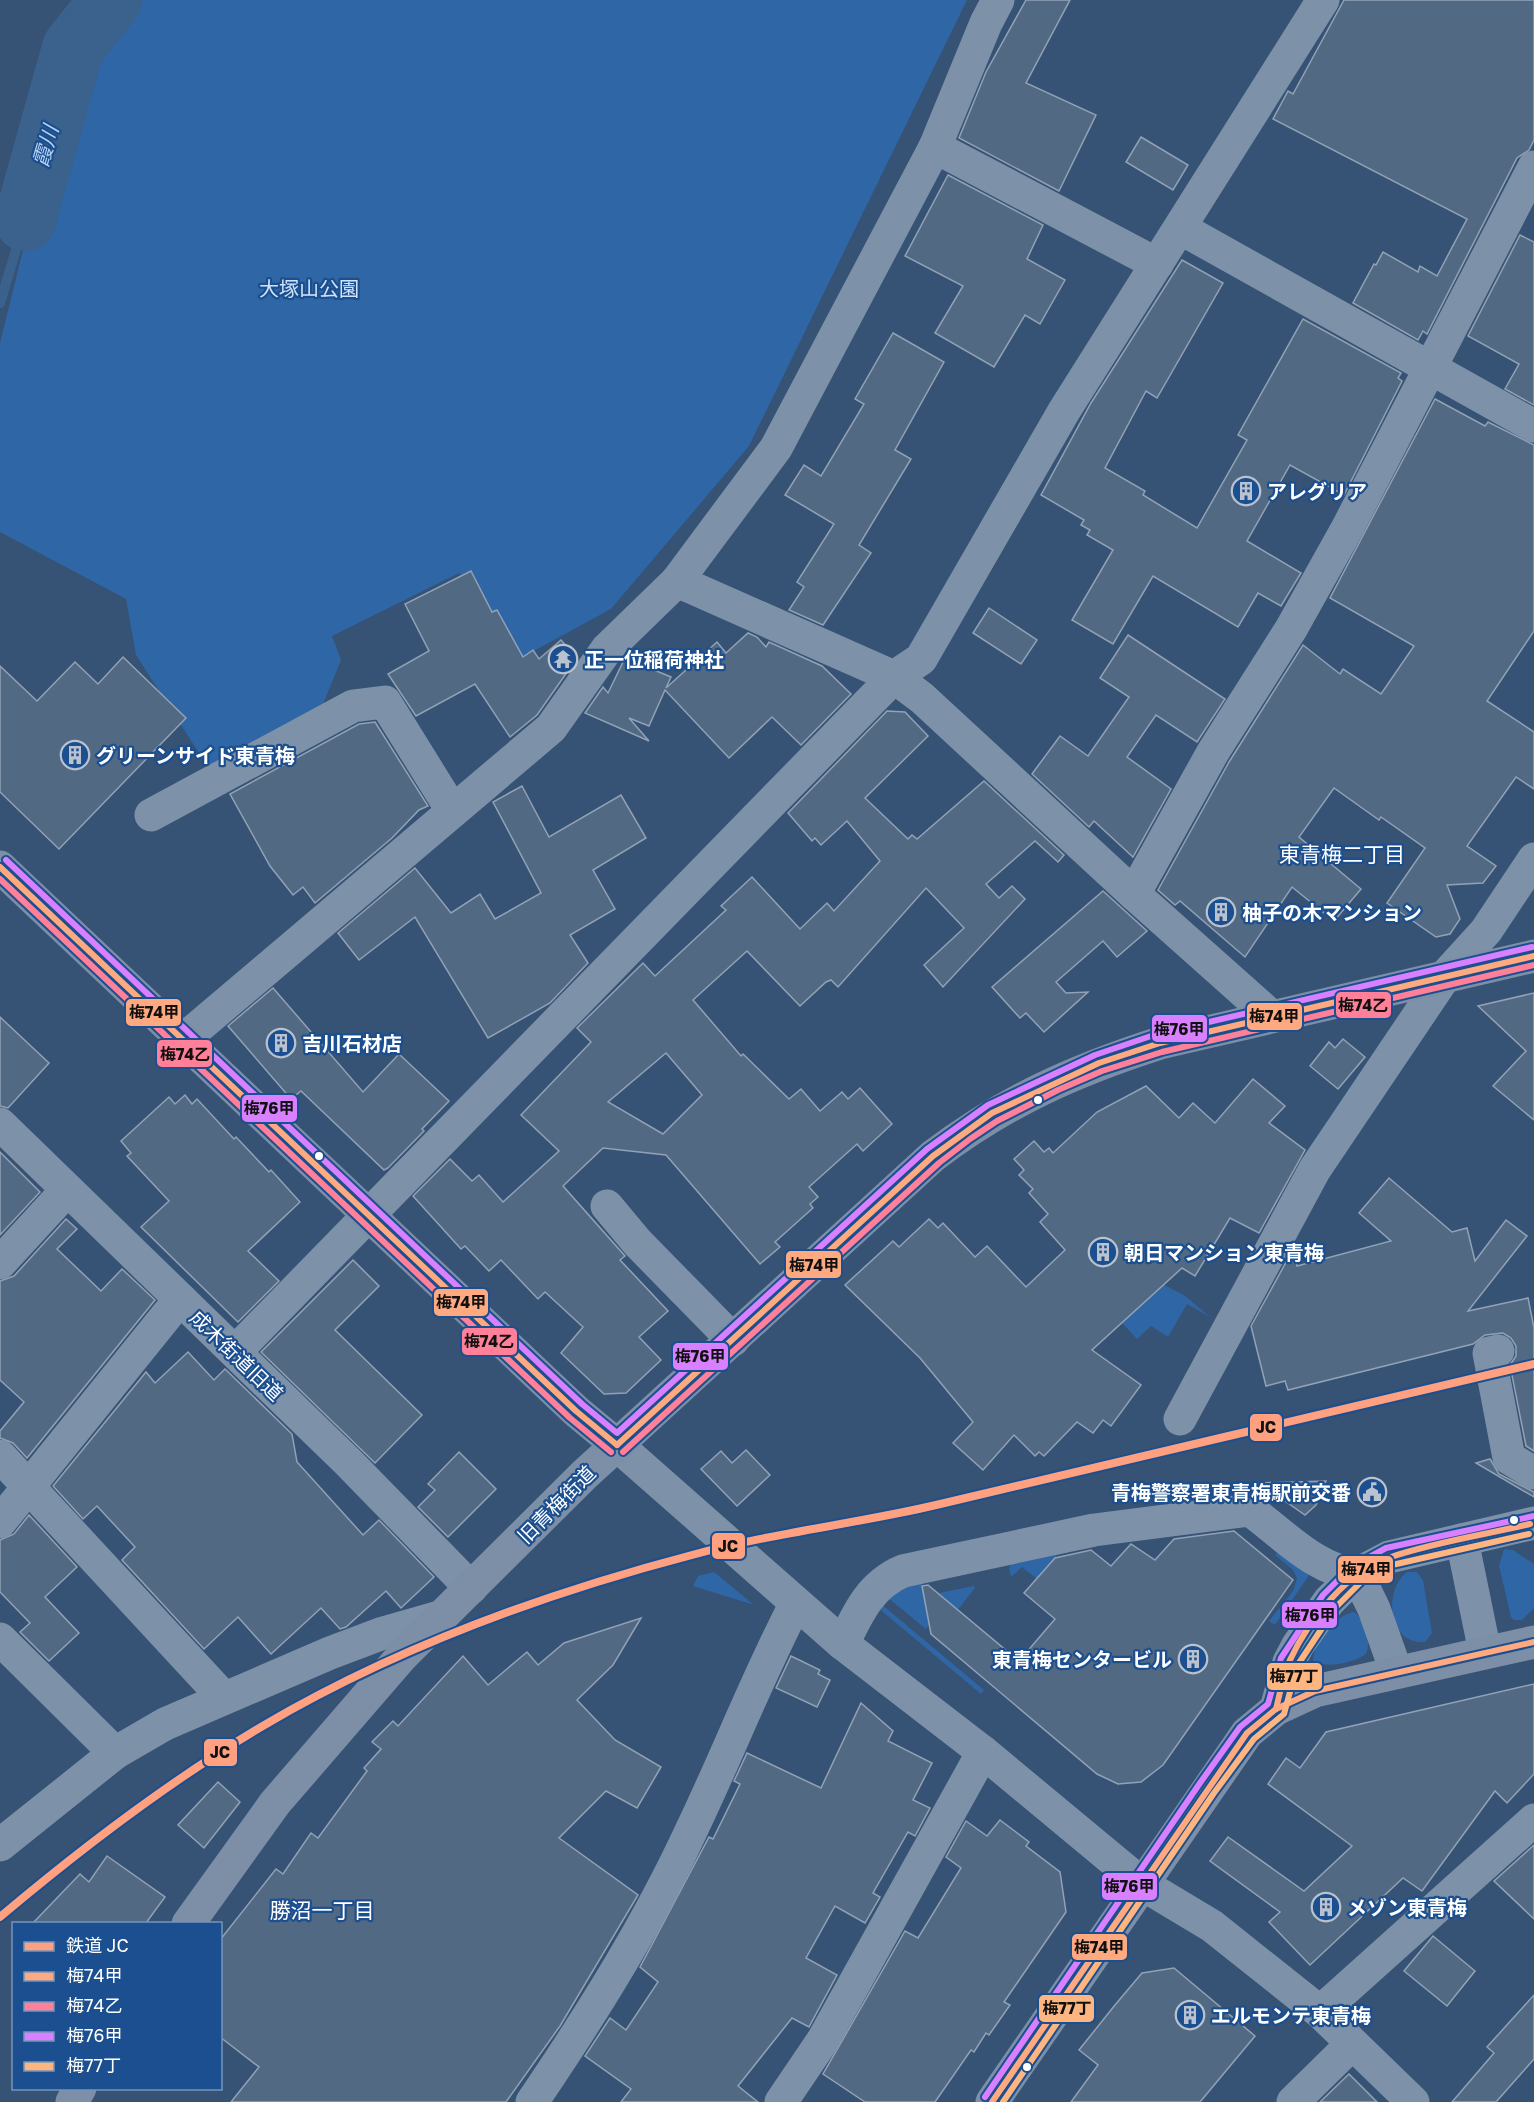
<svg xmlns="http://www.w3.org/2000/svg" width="1534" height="2102" viewBox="0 0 1534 2102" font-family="'Golos Text','Noto Sans JP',sans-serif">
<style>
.green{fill:#2f66a5}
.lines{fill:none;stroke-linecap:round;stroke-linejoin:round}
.stream{stroke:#3b618d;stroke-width:10}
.river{stroke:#3b618d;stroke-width:62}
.building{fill:#526984;stroke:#92a2b6;stroke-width:1.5;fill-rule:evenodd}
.minor{stroke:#7d92a8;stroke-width:33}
.major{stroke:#7d8ea7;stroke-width:33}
.bus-1-casing{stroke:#1b4f8f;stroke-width:10}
.bus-2-casing{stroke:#1b4f8f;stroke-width:10}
.bus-3-casing{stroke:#1b4f8f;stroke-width:10}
.bus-4-casing{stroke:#1b4f8f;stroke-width:10}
.bus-1{stroke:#ffa980;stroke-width:6}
.bus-2{stroke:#ff8098;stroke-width:6}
.bus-3{stroke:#d880ff;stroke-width:6}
.bus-4{stroke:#ffb580;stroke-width:6}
.rail-1-casing{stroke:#1b4f8f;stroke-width:12}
.rail-1{stroke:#ffa180;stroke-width:8}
.bus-dot{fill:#fff;stroke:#1b4f8f;stroke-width:2}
.labels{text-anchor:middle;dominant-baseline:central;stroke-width:4.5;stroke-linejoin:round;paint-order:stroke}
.park-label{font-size:20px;fill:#cfe3fa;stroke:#1b4f8f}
.poi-label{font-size:20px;font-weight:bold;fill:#fff;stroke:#1b4f8f;text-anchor:start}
.street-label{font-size:20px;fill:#fff;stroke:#1b4f8f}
.water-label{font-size:21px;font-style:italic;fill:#b5d3f5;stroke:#1b4f8f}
.neighbourhood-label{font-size:21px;fill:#fff;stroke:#1b4f8f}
.line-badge{stroke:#1b4f8f;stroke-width:2}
.pale-badge-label{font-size:16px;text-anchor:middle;font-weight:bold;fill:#111}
</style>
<rect width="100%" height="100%" fill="#365274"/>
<g class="green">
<polygon points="108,0 967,0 749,446 611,609 519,659 459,573 332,636 341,660 319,714 208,767 136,655 126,599 0,532 0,343 77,31"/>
<polygon points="1164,1285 1184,1295 1210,1317 1187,1304 1168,1337 1151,1326 1137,1339 1122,1323"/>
<polygon points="1282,1548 1312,1571 1275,1625 1269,1621 1293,1591 1297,1578 1293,1570 1275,1555"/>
<polygon points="1504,1549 1513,1550 1534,1564 1534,1608 1522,1620 1514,1620 1511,1617 1499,1566"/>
<polygon points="1057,1555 1037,1579 1022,1567 1011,1577 1009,1568 1011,1564"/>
<polygon points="714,1572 754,1605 693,1586 698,1576"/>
<path d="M 1407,1572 L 1417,1572 L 1423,1580 L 1432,1633 L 1425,1642 C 1387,1645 1383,1590 1407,1572 Z"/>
<polygon points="922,1583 924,1596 974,1586 975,1588 952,1617 942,1609 926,1629 888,1598 905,1587"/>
<polygon points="880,1603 984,1690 981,1694 877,1607"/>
<path d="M 1354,1612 C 1364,1619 1372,1643 1366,1654 C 1356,1662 1324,1670 1313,1660 C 1313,1643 1337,1614 1354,1612 Z"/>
</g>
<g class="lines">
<polyline class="stream" points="0,303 25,220"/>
<polyline class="river" points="25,220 73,48 111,0"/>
</g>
<g class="building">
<polygon points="1026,0 1070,0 1026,83 1096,115 1059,191 959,138 986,72"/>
<polygon points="1344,0 1534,0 1534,140 1529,150 1517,158 1427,334 1423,331 1418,340 1353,303 1374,264 1376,265 1383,252 1418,272 1420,266 1437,276 1467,219 1273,119 1288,91 1293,94"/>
<polygon points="1141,137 1188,165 1173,190 1126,162"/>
<polygon points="948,175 1043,225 1027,259 1065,280 1040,324 1025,315 994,367 935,333 963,286 905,256"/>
<polygon points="1520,235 1534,242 1534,405 1505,389 1519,364 1468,336"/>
<polygon points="1182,260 1223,283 1157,398 1146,391 1105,468 1145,491 1143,495 1197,528 1247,440 1238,435 1303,319 1401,373 1398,378 1402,381 1344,495 1290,465 1247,541 1301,573 1281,606 1258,593 1238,627 1153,576 1113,644 1072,620 1113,550 1087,535 1090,530 1081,525 1084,520 1041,495 1091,403"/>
<polygon points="893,333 944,362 895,450 911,459 859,545 871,553 823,625 789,610 804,587 797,582 834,524 785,495 804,465 821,476 864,404 855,399"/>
<polygon points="1435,399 1485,426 1488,422 1534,445 1534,631 1487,701 1534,732 1534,789 1516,777 1467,846 1496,866 1483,883 1447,885 1460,919 1450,934 1436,937 1387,903 1425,848 1381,817 1379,820 1334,788 1299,837 1361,889 1334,921 1292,887 1245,957 1180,901 1175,905 1158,890 1229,762 1303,645 1340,674 1343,669 1381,694 1414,646 1330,598"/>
<polygon points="471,571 492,612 497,610 523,657 533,650 539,659 561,640 577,658 537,715 510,737 475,684 416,716 388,674 429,651 405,604"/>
<polygon points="989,608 1037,640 1021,664 973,633"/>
<polygon points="748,633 757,637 766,647 769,642 822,666 851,694 801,745 772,717 729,758 665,690 649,726 629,718 649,741 585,713 603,687 608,693 625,658 671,677 666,688 717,642 726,653"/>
<polygon points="1128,635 1225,699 1197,742 1156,715 1127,757 1171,789 1133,857 1094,821 1089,827 1032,774 1060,736 1088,756 1129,697 1100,678"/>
<polygon points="123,657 186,718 59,849 0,792 0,666 37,701 75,662 98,684"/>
<path d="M 887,711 L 905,712 L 928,736 L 865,798 L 908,839 L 912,835 L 917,839 L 984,781 L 1064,855 L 1058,862 L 1035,841 L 986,884 L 999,898 L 1012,886 L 1025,899 L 943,987 L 924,965 L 964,928 L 926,888 L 838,987 L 831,980 L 826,982 L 800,1006 L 747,951 L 693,1000 L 741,1056 L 743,1054 L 789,1099 L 801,1089 L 820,1111 L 842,1092 L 848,1099 L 860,1088 L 892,1124 L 863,1151 L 857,1144 L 809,1187 L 818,1197 L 810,1204 L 813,1208 L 775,1242 L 780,1247 L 760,1264 L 666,1155 L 603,1148 L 563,1186 L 625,1256 L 620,1260 L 668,1311 L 639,1337 L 661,1360 L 626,1393 L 604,1394 L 561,1353 L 583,1327 L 545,1292 L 538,1299 L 501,1260 L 489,1271 L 465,1246 L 461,1249 L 413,1196 L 450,1159 L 472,1181 L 479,1175 L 503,1202 L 559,1151 L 521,1115 L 591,1042 L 577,1028 L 643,963 L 655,976 L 726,910 L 721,906 L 752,877 L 800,929 L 827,903 L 834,911 L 880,861 L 847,821 L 821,845 L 815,838 L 812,841 L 788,813 ZM 666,1053 L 702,1095 L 663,1134 L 608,1102 Z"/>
<polygon points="375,722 428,806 419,810 392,838 315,903 303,887 293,895 270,866 230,794 359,724"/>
<polygon points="522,786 549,837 621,795 646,838 593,870 615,909 570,935 588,963 550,1003 488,1038 415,917 359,960 338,933 415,868 451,913 480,894 495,919 541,893 493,802"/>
<polygon points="1103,891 1147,931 1117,957 1103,941 1056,982 1066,993 1088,992 1044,1032 1026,1013 1020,1018 992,987"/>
<polygon points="273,988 363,1092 399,1054 449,1101 422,1129 424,1131 388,1168 384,1170 301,1091 291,1099 228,1026"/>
<polygon points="1534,993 1534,1120 1493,1086 1526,1051 1478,1006"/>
<polygon points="0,1017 49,1063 8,1108 0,1106"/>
<polygon points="1343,1039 1365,1057 1338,1089 1310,1066 1329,1042 1335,1048"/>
<polygon points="1253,1079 1285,1106 1269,1123 1305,1150 1259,1233 1230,1218 1195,1276 1182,1268 1092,1350 1141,1385 1111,1426 1103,1420 1093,1433 1077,1422 1044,1456 1039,1452 1035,1456 1014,1435 983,1470 953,1443 973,1422 920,1358 845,1285 893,1241 899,1247 929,1219 938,1228 943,1223 975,1257 987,1246 1026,1287 1065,1250 1040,1222 1048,1214 1029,1193 1033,1189 1019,1175 1024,1170 1014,1159 1034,1141 1044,1152 1049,1148 1053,1153 1097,1112 1146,1086 1179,1118 1193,1103 1215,1123"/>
<polygon points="185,1095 192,1104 197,1099 234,1139 236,1137 269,1172 271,1170 300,1202 248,1251 279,1281 238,1322 141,1227 169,1201 127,1156 131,1153 121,1141 169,1097 175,1104"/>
<polygon points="0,1152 40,1192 0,1235"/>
<polygon points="1389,1178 1452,1232 1467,1228 1475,1261 1506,1220 1527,1236 1468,1311 1528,1298 1534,1328 1534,1451 1526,1446 1510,1365 1516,1356 1516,1346 1511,1338 1503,1333 1485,1335 1473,1344 1288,1390 1285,1381 1266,1386 1251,1326 1290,1255 1294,1251 1297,1266 1391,1241 1359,1213"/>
<polygon points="66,1219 77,1229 57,1249 101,1291 122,1269 155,1300 27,1458 13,1443 0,1438 0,1431 24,1402 0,1380 0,1281 14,1276"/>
<polygon points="353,1260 379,1286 335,1330 422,1415 375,1463 261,1352"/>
<polygon points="188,1352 214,1380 225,1369 292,1434 297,1462 363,1535 379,1520 434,1577 401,1608 386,1591 346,1627 340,1629 321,1608 271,1654 238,1617 204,1649 122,1560 135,1547 97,1506 83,1519 53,1486 146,1372 155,1383"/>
<polygon points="746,1450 770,1475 737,1506 701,1469 721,1451 732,1463"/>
<polygon points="459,1452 496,1489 448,1537 418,1507 435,1490 428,1484"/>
<polygon points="1490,1459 1499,1474 1534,1492 1534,1497 1476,1463"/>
<polygon points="1326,1481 1316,1505 1305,1515 1259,1483"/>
<polygon points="29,1515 77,1567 45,1597 79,1633 49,1661 20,1632 30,1623 0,1592 0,1540 14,1534"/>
<polygon points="1234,1531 1293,1580 1163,1765 1141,1782 1118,1784 1097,1774 931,1634 922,1586 928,1585 1019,1661 1055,1619 1024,1593 1055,1558 1091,1550 1111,1566 1131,1544 1155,1560 1174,1539"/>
<polygon points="641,1618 613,1665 577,1700 615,1740 661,1767 637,1808 606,1791 559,1838 638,1895 560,2026 506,2102 231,2102 259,2067 220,2037 220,1940 276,1869 283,1874 311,1833 318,1838 367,1771 364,1768 381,1749 372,1742 393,1721 398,1726 463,1656 488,1685 527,1652 538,1665 564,1643"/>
<polygon points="791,1656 820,1670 818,1674 830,1680 817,1707 776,1688"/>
<polygon points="1534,1684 1534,1774 1507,1803 1495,1791 1422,1891 1403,1878 1310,1965 1269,1922 1280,1912 1210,1861 1228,1837 1304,1891 1352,1846 1268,1784 1286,1758 1300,1768 1326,1732"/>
<polygon points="861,1703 893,1731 888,1741 932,1763 913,1800 930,1808 915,1836 908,1832 873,1893 880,1897 865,1923 835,1906 806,1958 837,1975 809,2027 792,2018 738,2086 758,2102 621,2102 631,2089 585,2056 610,2018 626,2030 658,1982 640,1967 709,1837 713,1839 740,1784 734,1781 747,1753 821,1788"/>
<polygon points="218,1782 240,1802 204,1848 178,1825"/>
<polygon points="1000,1820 1029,1842 1026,1846 1060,1872 1066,1912 1004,2002 1010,2005 989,2035 986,2033 974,2052 971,2050 935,2102 865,2102 823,2074 905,1931 918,1938 961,1868 946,1857 966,1821 987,1836"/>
<polygon points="1534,1845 1534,1919 1494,1881"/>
<polygon points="107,1856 165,1897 146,1923 33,1923 80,1874 89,1882"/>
<polygon points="1433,1936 1475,1971 1447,2006 1404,1971"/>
<polygon points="1174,1968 1255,2036 1200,2102 1071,2102 1098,2065 1079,2050 1115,2005 1142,1973"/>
<polygon points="1534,1995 1534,2059 1496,2102 1452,2102 1494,2053 1487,2047"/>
<polygon points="1349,2074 1377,2102 1320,2102"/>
</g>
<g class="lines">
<g class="minor">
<polyline points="935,147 1157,264"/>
<polyline points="1180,228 1534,426"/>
<polyline points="677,581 894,677 922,698 1134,894 1271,1016"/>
<polyline points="151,815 353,706 385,702 452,810"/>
<polyline points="1134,894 1213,752 1291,629 1348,527 1534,167"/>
<polyline points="183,1040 551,728 607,649 677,581 776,448 935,147 986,23 998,0"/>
<polyline points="0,1124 348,1462 471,1588"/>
<polyline points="607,1206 637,1242 733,1340"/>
<polyline points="0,1263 67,1190"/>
<polyline points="1498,1351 1489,1353 1509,1458 1534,1473"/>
<polyline points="235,1352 894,677 921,659 1064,411 1323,0"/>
<polyline points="1180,1419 1315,1169 1445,976 1486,931 1534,859"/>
<polyline points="617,1445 843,1644 983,1752 1142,1884 1212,1926 1320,2012 1413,2102"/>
<polyline points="0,1456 224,1698"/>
<polyline points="0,1522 180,1299"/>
<polyline points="1462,1540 1485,1652"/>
<polyline points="0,1639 115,1753"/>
<path d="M 843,1644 C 858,1613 870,1585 903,1571 L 1094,1530 L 1250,1510 C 1282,1533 1316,1571 1357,1574 L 1374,1609 L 1396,1671"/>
<polyline points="1276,1709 1289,1662 1298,1645 1329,1601 1357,1574 1389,1557 1534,1523"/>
<polyline points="0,1845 115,1753 165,1724 330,1653 383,1633 439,1617"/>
<polyline points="1320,2012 1534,1820"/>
<path d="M 532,2102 C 591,2015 647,1926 691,1831 C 727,1756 757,1678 796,1603"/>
<polyline points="781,2102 823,2040 983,1752"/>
<polyline points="1293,2102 1352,2044"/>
</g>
<g class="major">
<polyline points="0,867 576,1411 617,1445"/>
<path d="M 188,1924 L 275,1803 L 402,1656 L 584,1475 L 933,1156 C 1006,1101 1073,1071 1160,1043 L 1534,956"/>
<polyline points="72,2102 80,2088"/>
<polyline points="992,2102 1247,1733 1276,1709 1315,1691 1534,1642"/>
</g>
<g class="bus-1-casing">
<g id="bus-1">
<polyline points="0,867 576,1411 617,1445"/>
<polyline points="617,1445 933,1156 992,1113 1099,1063 1160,1043 1534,956"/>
<path d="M 1276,1709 C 1280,1693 1283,1675 1290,1660 C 1308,1621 1348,1570 1391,1557 C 1435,1542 1484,1535 1530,1524"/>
<polyline points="992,2102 1247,1733 1276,1709 1315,1691 1534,1642"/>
</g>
</g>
<g class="bus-2-casing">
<g id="bus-2">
<polyline points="0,879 570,1418 611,1452"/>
<polyline points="623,1452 939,1163 970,1139 997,1121 1058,1090 1102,1071 1162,1052 1534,965"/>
</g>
</g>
<g class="bus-3-casing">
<g id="bus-3">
<polyline points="6,860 582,1404 617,1433 927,1149 988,1105 1095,1055 1157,1034 1532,947"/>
<polyline points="985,2097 1200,1783 1240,1727 1268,1704 1281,1658 1323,1595 1351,1567 1386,1548 1534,1516"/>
</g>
</g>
<g class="bus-4-casing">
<polyline id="bus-4" points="1003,2102 1214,1793 1254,1739 1284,1714 1297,1666 1336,1607 1362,1581 1392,1565 1529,1534"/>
</g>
<use href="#bus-1" class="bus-1"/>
<use href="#bus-2" class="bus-2"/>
<use href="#bus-3" class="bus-3"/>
<use href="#bus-4" class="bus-4"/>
<g class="rail-1-casing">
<path id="rail-1" d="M 0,1917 C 83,1847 168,1782 261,1727 C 395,1648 543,1594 692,1555 C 772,1533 855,1524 936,1505 C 1135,1458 1335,1411 1534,1364"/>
</g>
<use href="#rail-1" class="rail-1"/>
</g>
<defs>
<g id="building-ring" transform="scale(1.5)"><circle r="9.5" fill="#1b4f8f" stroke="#b9c2ce" stroke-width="1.5"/><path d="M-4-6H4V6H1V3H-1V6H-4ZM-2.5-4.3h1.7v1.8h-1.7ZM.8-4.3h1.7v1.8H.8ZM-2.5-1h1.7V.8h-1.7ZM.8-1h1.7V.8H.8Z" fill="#b9c2ce"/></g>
<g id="temple-ring" transform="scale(1.5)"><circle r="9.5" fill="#1b4f8f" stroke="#b9c2ce" stroke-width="1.5"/><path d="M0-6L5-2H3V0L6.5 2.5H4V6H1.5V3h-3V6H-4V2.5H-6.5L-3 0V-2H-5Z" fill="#b9c2ce"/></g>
<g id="civic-ring" transform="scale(1.5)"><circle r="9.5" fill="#1b4f8f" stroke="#b9c2ce" stroke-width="1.5"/><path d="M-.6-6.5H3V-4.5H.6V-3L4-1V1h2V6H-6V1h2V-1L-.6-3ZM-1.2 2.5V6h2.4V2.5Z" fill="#b9c2ce"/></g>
</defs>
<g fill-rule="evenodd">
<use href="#building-ring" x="1246" y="491"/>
<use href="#temple-ring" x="563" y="659"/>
<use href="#building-ring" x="75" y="755"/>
<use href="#building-ring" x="1221" y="912"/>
<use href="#building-ring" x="281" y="1043"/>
<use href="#building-ring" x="1103" y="1252"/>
<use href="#civic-ring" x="1372" y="1492"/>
<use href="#building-ring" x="1193" y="1659"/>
<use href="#building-ring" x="1326" y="1907"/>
<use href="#building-ring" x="1190" y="2015"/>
</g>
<g class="bus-dot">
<circle cx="1038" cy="1100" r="5"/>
<circle cx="319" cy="1156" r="5"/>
<circle cx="1514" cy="1520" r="5"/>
<circle cx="1027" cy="2067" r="5"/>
</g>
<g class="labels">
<g class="park-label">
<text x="309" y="288">大塚山公園</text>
</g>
<g class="poi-label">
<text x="1267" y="491">アレグリア</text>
<text x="584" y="659">正一位稲荷神社</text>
<text x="96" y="755">グリーンサイド東青梅</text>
<text x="1242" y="912">柚子の木マンション</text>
<text x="302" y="1043">吉川石材店</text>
<text x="1124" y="1252">朝日マンション東青梅</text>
<text x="1351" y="1492" text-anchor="end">青梅警察署東青梅駅前交番</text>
<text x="1172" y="1659" text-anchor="end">東青梅センタービル</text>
<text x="1347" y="1907">メゾン東青梅</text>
<text x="1211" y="2015">エルモンテ東青梅</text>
</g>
<g class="street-label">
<text transform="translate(237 1355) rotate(44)">成木街道旧道</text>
<text transform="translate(556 1504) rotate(-45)">旧青梅街道</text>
</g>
<g class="water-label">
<text transform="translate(45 146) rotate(-74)">霞川</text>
</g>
<g class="neighbourhood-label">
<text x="1342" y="854">東青梅二丁目</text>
<text x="322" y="1910">勝沼一丁目</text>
</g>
</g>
<g class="line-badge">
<rect x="1335" y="991" width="57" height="28" rx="6" fill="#ff8098"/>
<rect x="125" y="998" width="57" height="29" rx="6" fill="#ffa980"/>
<rect x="1246" y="1002" width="57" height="29" rx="6" fill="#ffa980"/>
<rect x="1151" y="1014" width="57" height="29" rx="6" fill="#d880ff"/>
<rect x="156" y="1039" width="57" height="29" rx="6" fill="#ff8098"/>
<rect x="241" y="1094" width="57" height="29" rx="6" fill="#d880ff"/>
<rect x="785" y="1250" width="57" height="29" rx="6" fill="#ffa980"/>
<rect x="433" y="1288" width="56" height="29" rx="6" fill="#ffa980"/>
<rect x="461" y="1327" width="57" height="29" rx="6" fill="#ff8098"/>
<rect x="672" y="1342" width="57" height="29" rx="6" fill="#d880ff"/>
<rect x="1249" y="1413" width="34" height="29" rx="6" fill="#ffa180"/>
<rect x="711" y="1532" width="35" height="28" rx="6" fill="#ffa180"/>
<rect x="1337" y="1555" width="57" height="29" rx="6" fill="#ffa980"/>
<rect x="1281" y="1601" width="57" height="28" rx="6" fill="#d880ff"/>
<rect x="1266" y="1662" width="57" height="29" rx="6" fill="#ffb580"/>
<rect x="203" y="1738" width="35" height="29" rx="6" fill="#ffa180"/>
<rect x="1101" y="1872" width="57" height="29" rx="6" fill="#d880ff"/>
<rect x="1071" y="1933" width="57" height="28" rx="6" fill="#ffa980"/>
<rect x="1038" y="1994" width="57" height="29" rx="6" fill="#ffb580"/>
</g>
<g class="pale-badge-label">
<text x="1363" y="1011">梅74乙</text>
<text x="154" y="1018">梅74甲</text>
<text x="1274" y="1022">梅74甲</text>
<text x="1179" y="1035">梅76甲</text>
<text x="185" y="1060">梅74乙</text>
<text x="269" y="1114">梅76甲</text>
<text x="814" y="1271">梅74甲</text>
<text x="461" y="1308">梅74甲</text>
<text x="489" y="1347">梅74乙</text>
<text x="700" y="1362">梅76甲</text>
<text x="1266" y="1433">JC</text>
<text x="728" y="1552">JC</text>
<text x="1366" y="1575">梅74甲</text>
<text x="1310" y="1621">梅76甲</text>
<text x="1294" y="1682">梅77丁</text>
<text x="220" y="1758">JC</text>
<text x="1129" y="1892">梅76甲</text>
<text x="1099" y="1953">梅74甲</text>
<text x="1067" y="2014">梅77丁</text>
</g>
<rect x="12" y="1922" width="210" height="168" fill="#1b4f8f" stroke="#7695bc" stroke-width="1.5"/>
<rect x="24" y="1942" width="30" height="9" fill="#ffa180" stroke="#7695bc" stroke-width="1.5"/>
<text x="66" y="1952" font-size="18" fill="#ffffff">鉄道 JC</text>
<rect x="24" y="1972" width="30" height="9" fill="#ffa980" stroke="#7695bc" stroke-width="1.5"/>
<text x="66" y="1982" font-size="18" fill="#ffffff">梅74甲</text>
<rect x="24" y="2002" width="30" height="9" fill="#ff8098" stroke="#7695bc" stroke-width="1.5"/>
<text x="66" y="2012" font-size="18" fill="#ffffff">梅74乙</text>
<rect x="24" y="2032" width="30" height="9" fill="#d880ff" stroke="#7695bc" stroke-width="1.5"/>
<text x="66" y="2042" font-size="18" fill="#ffffff">梅76甲</text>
<rect x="24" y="2062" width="30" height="9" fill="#ffb580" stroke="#7695bc" stroke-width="1.5"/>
<text x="66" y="2072" font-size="18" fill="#ffffff">梅77丁</text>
</svg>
